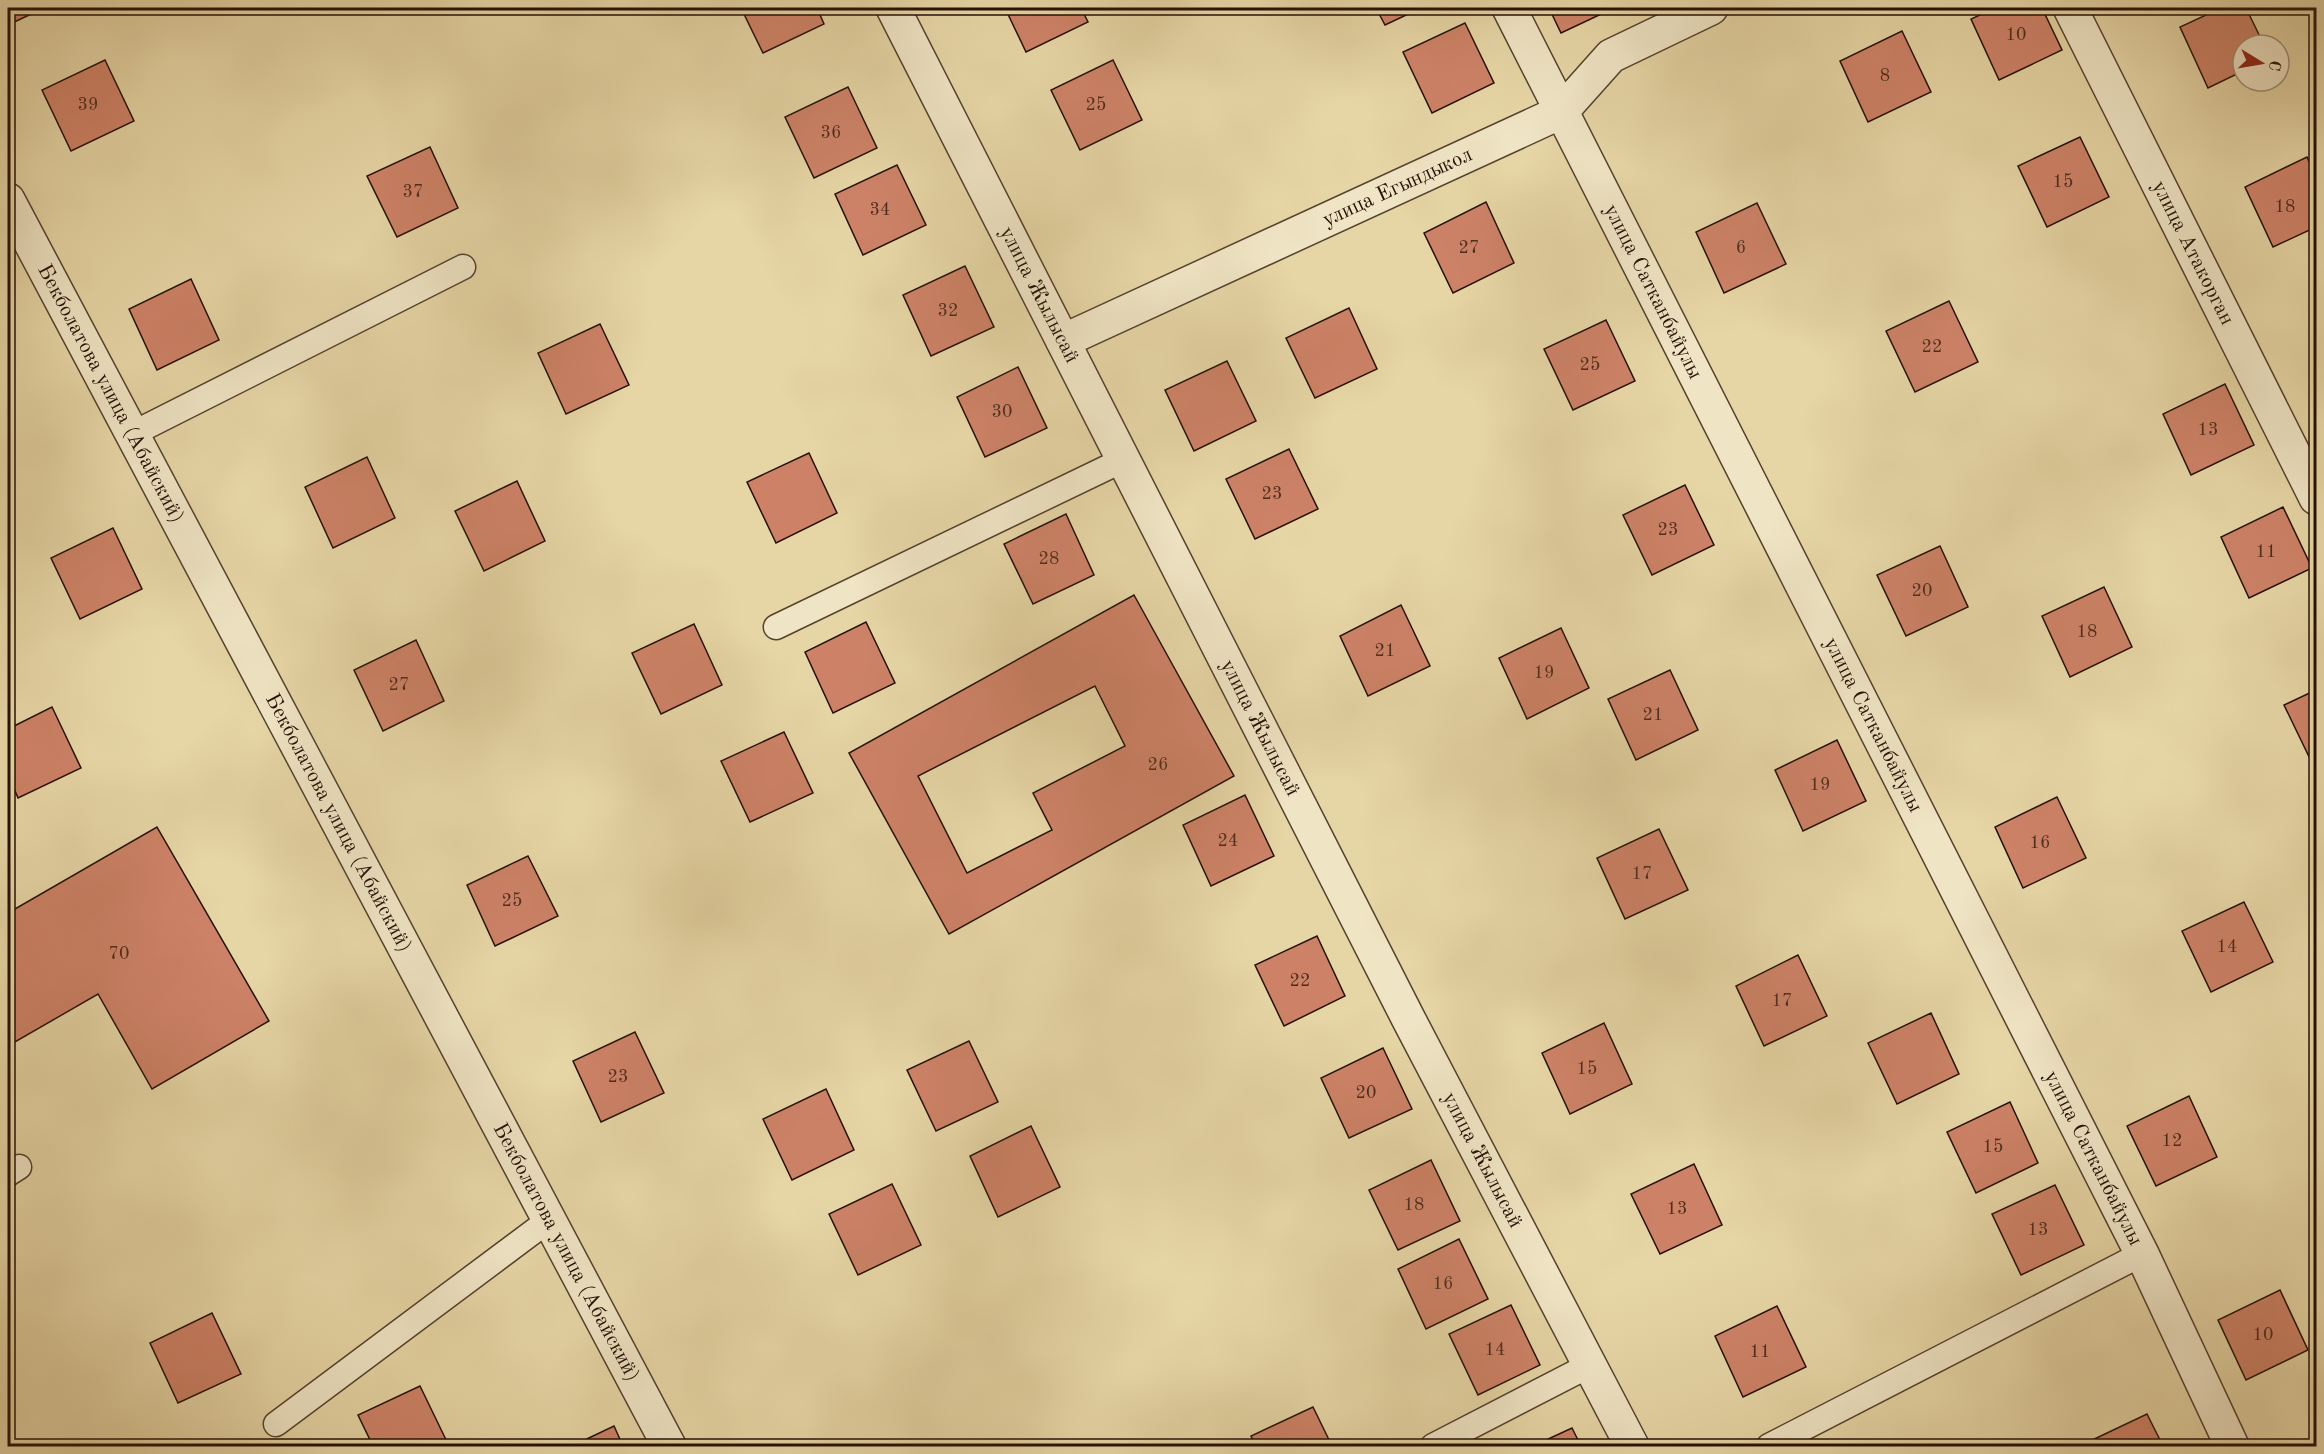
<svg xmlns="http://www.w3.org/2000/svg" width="2324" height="1454" viewBox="0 0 2324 1454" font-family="'Old Standard TT',serif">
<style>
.building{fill:#cd8267;stroke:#251106;stroke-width:1.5;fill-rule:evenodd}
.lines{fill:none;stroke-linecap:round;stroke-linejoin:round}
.service-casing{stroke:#55422e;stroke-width:27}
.minor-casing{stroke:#55422e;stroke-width:36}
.service{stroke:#efe4c4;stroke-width:24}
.minor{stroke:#efe4c4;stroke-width:33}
.labels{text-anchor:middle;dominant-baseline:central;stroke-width:4.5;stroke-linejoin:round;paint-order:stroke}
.number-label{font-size:18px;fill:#4f2d1e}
.street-label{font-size:21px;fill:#251106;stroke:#efe4c4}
</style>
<rect width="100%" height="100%" fill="#e6d5a5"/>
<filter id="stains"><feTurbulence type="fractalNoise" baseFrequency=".00333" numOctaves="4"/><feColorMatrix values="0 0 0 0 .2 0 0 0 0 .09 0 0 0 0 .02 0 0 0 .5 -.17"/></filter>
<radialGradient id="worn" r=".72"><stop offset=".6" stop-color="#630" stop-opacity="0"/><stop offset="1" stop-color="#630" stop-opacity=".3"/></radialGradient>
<g class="building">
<polygon points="8,8 44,8 8,25"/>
<polygon points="741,8 817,8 824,24 763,53"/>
<polygon points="1005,8 1081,8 1088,22 1026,52"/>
<polygon points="1376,8 1421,8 1385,25"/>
<polygon points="1549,8 1614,8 1561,33"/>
<polygon points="1995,8 2042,8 2062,50 1999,80 1971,19"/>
<polygon points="2221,8 2246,8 2264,45 2243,45 2243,71 2208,88 2180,27"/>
<polygon points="1465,23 1494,83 1432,113 1403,52"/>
<polygon points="1902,31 1931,92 1868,122 1840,61"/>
<polygon points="105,60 134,121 71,151 42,90"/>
<polygon points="1113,60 1142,120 1080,150 1051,90"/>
<polygon points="848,87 877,148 814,178 785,117"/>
<polygon points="2080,137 2109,197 2047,227 2018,166"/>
<polygon points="430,147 458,208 397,237 367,176"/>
<polygon points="2307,157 2316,177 2316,227 2273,247 2245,187"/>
<polygon points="897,165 926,225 863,255 835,194"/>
<polygon points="1486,202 1514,263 1453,293 1424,233"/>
<polygon points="1757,203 1786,264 1724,293 1696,232"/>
<polygon points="965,266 994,327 931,356 903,295"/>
<polygon points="191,279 219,340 157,370 129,309"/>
<polygon points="1949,301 1978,362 1915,392 1886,331"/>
<polygon points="1349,308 1377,369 1315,398 1286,338"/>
<polygon points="1606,320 1635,381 1573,410 1544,349"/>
<polygon points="600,324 629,385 566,414 538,353"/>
<polygon points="1227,361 1256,421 1194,451 1165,390"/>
<polygon points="1018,367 1047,428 985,457 957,397"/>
<polygon points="2225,384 2254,445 2191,475 2163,414"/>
<polygon points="1289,449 1318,509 1255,539 1226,479"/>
<polygon points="809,453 837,513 776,543 747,482"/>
<polygon points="367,457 395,518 333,548 305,487"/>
<polygon points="517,481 545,541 484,571 455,511"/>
<polygon points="1685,485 1714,545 1652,575 1623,515"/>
<polygon points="2283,507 2312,568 2249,598 2221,537"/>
<polygon points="1066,514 1094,575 1033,604 1004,544"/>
<polygon points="113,528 142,589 80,619 51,558"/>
<polygon points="1940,546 1968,607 1906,636 1877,575"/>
<polygon points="2104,587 2132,647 2070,677 2042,616"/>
<path d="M 1134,595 L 1234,776 L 949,934 L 849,753 ZM 1095,686 L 1125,746 L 1033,793 L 1052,830 L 967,873 L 918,776 Z"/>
<polygon points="1401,605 1430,666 1368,696 1340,636"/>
<polygon points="866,622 895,683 833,713 805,652"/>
<polygon points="694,624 722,685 661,714 632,653"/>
<polygon points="1561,628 1589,688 1527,719 1499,658"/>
<polygon points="416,640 444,701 383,731 354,670"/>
<polygon points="1670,670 1698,730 1636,760 1608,699"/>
<polygon points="2316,690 2316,764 2313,765 2284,705"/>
<polygon points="52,707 81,768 18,798 8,774 8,729"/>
<polygon points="784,732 813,793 750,822 721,761"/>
<polygon points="1837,740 1866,801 1803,831 1775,770"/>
<polygon points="1245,795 1274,856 1211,886 1183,825"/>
<polygon points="2057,797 2086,858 2023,888 1995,827"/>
<polygon points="157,827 269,1021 152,1089 98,994 8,1046 8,913"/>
<polygon points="1659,829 1688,890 1625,919 1597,858"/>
<polygon points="528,856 558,916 495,946 467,885"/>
<polygon points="2244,902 2273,962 2211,992 2182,931"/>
<polygon points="1317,936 1345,996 1284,1026 1255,965"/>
<polygon points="1798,955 1827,1016 1764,1046 1736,986"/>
<polygon points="1931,1013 1959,1074 1897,1104 1868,1043"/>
<polygon points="1604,1023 1632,1084 1570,1114 1542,1053"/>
<polygon points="635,1032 664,1093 601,1122 573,1061"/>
<polygon points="969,1041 998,1102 936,1131 907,1070"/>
<polygon points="1383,1048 1412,1109 1349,1138 1321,1078"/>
<polygon points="826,1089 854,1150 792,1180 763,1119"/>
<polygon points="2189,1096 2217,1157 2156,1186 2127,1126"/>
<polygon points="2010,1102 2038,1163 1976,1193 1947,1132"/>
<polygon points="1031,1126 1060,1187 998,1217 970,1156"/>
<polygon points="1431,1160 1460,1221 1398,1250 1369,1190"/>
<polygon points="1694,1164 1722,1225 1660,1254 1631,1194"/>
<polygon points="892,1184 921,1245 858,1275 829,1214"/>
<polygon points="2055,1185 2084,1245 2021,1275 1992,1214"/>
<polygon points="1459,1239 1488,1299 1426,1329 1398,1269"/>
<polygon points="2280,1290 2308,1350 2246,1380 2218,1320"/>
<polygon points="1511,1305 1540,1365 1478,1395 1449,1334"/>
<polygon points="1777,1306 1806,1367 1743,1397 1715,1336"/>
<polygon points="212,1313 241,1374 178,1403 150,1343"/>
<polygon points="420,1386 449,1446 373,1446 358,1415"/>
<polygon points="1313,1407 1332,1446 1256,1446 1251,1436"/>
<polygon points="2147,1414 2163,1446 2087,1446 2086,1443"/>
<polygon points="614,1426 623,1446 572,1446"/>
<polygon points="1572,1428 1581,1446 1533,1446"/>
</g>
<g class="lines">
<g class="service-casing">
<g id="service">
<polyline points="132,434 463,267"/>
<polyline points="776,627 1123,460"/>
<polyline points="8,1174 19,1167"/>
<polyline points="276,1424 549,1220"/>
<polyline points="1433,1446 1590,1365"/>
<polyline points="1769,1446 2142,1254"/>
</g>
</g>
<g class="minor-casing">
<g id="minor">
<path id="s1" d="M 893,8 L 1408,1018 L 1632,1446"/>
<path id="s2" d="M 1509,8 L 2142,1254 L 2232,1446"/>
<path id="s3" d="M 2070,8 L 2316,498"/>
<path id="s4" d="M 8,200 L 669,1446"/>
<path id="s5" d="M 1063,341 L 1561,112 L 1611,56 L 1711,8"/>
</g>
</g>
<use href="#service" class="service"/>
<use href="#minor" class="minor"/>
</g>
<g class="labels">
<g class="number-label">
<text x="2016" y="35">10</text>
<text x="1885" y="76">8</text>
<text x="88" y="105">39</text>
<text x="1096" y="105">25</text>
<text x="831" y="133">36</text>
<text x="2063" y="182">15</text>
<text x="413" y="192">37</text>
<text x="2285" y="207">18</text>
<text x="880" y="210">34</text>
<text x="1469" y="248">27</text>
<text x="1741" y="248">6</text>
<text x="948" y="311">32</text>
<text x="1932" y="347">22</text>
<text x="1590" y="365">25</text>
<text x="1002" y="412">30</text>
<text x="2208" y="430">13</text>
<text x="1272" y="494">23</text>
<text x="1668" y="530">23</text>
<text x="2266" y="552">11</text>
<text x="1049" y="559">28</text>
<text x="1922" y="591">20</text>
<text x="2087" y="632">18</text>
<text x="1385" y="651">21</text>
<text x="1544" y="673">19</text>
<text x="399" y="685">27</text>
<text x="1653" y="715">21</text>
<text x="1158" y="765">26</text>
<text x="1820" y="785">19</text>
<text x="1228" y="841">24</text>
<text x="2040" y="843">16</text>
<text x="1642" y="874">17</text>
<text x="512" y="901">25</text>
<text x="2227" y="947">14</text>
<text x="119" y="954">70</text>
<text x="1300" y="981">22</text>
<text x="1782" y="1001">17</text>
<text x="1587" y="1069">15</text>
<text x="618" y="1077">23</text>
<text x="1366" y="1093">20</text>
<text x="2172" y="1141">12</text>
<text x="1993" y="1147">15</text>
<text x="1414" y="1205">18</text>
<text x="1677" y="1209">13</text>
<text x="2038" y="1230">13</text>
<text x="1443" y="1284">16</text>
<text x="2263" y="1335">10</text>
<text x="1495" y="1350">14</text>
<text x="1760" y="1352">11</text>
</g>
<g class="street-label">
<text stroke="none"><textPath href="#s5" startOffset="368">улица Егындыкол</textPath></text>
<text stroke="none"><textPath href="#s3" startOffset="274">улица Атакорган</textPath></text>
<text stroke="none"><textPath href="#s2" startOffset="318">улица Сатканбайулы</textPath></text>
<text stroke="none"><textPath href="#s1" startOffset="322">улица Жылысай</textPath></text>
<text stroke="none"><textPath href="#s4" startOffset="219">Бекболатова улица (Абайский)</textPath></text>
<text stroke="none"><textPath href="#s2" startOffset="804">улица Сатканбайулы</textPath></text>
<text stroke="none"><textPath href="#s1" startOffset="808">улица Жылысай</textPath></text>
<text stroke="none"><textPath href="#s4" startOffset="705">Бекболатова улица (Абайский)</textPath></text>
<text stroke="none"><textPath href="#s2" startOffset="1290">улица Сатканбайулы</textPath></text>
<text stroke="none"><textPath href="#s1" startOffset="1294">улица Жылысай</textPath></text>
<text stroke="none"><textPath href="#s4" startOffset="1191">Бекболатова улица (Абайский)</textPath></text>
</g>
</g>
<rect width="2324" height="1454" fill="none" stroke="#e6d5a5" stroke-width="30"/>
<rect x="9" y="9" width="2306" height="1436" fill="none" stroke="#251106" stroke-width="3"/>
<rect x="15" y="15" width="2294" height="1424" fill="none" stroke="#251106" stroke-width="1.5"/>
<g transform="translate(2261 63) rotate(101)"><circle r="28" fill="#efe4c4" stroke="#9e9078" stroke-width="1.5"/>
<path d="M0-4.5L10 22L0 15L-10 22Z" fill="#8f2418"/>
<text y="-9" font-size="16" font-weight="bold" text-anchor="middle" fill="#251106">С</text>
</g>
<rect width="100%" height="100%" filter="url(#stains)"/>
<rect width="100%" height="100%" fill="url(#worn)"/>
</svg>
